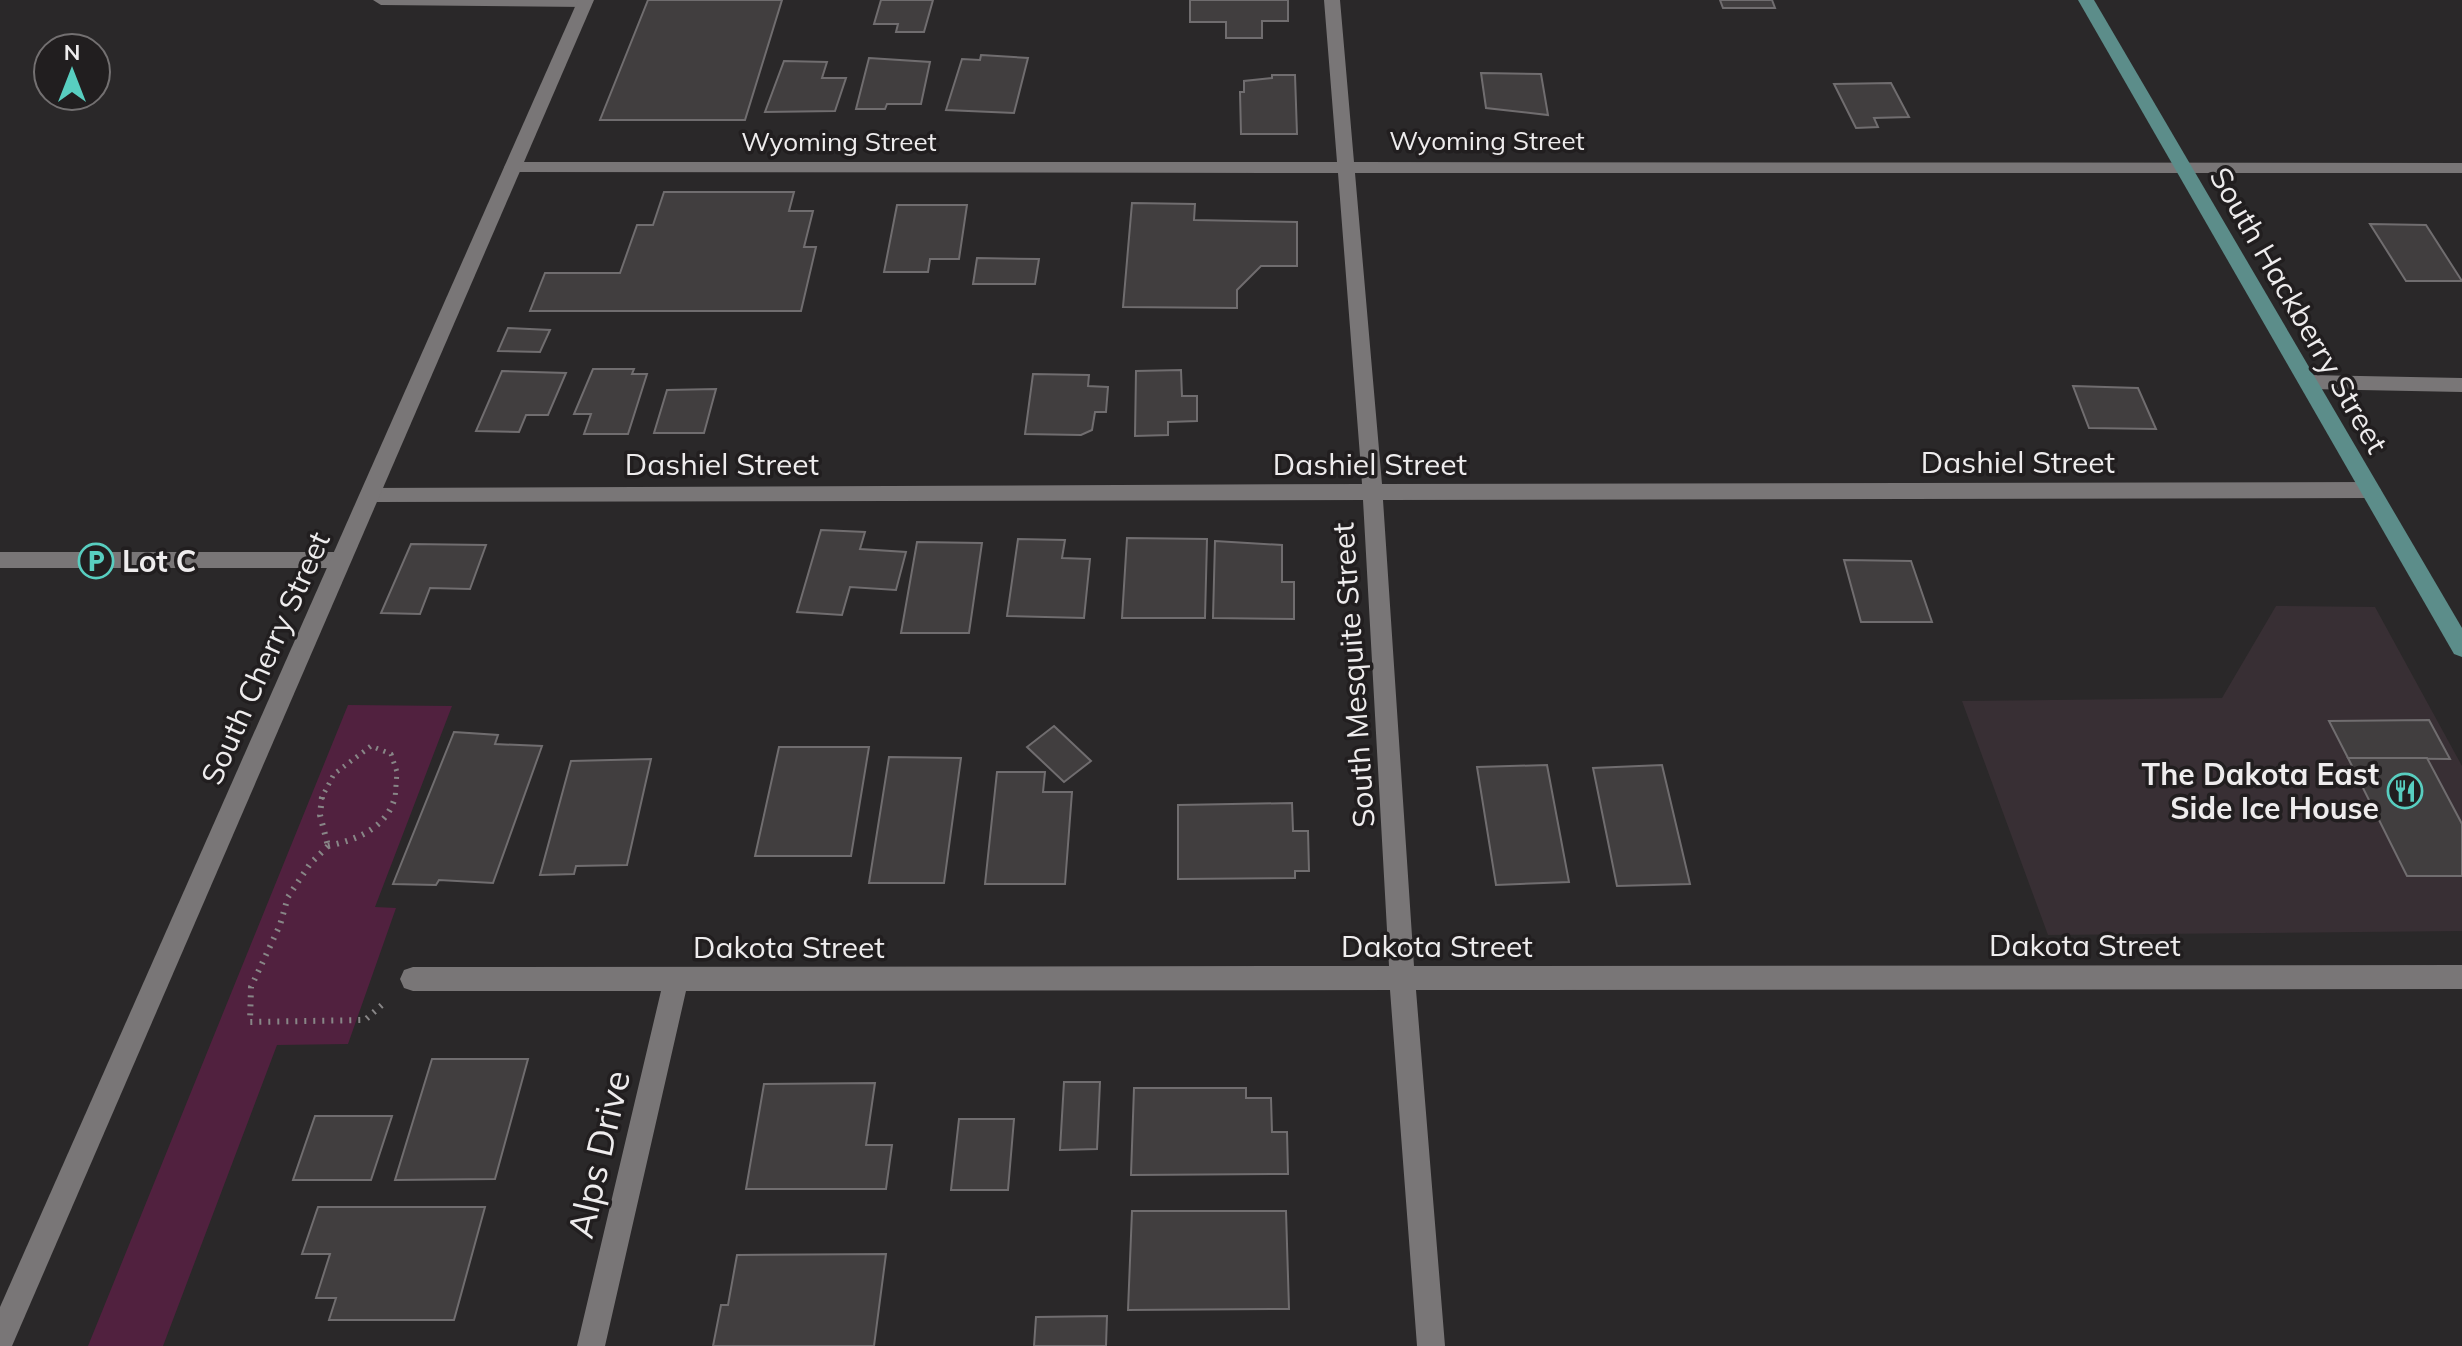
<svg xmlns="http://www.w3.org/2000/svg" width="2462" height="1346" viewBox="0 0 2462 1346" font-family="Mulish,sans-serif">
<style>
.built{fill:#382f34}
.green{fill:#51213f}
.building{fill:#413e3f;stroke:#706d6f;stroke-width:2}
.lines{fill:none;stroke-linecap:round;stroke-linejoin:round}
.path-far1{stroke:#888687;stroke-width:5;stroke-dasharray:2 6;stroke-linecap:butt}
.path{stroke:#888687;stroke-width:6;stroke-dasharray:2 7;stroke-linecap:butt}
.service{fill:#797677;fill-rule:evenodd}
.minor{fill:#797677;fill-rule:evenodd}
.tertiary{fill:#797677;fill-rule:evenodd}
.secondary{fill:#5c8d8a;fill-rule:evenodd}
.labels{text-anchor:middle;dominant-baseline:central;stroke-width:7;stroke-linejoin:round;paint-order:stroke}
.far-street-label{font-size:26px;fill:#eeeced;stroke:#211e1f}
.street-label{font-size:30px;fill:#eeeced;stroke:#211e1f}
.poi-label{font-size:30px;font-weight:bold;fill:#eeeced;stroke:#211e1f;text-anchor:start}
.near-street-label{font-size:36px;fill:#eeeced;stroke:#211e1f}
</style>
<rect width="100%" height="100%" fill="#2a2829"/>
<polygon class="built" points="2276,606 2375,607 2462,766 2462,931 2048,935 1962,701 2222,698"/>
<polygon class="green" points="348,705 452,706 375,907 396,908 348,1044 277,1045 163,1346 88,1346"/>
<g class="building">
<polygon points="648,0 782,0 745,120 600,120"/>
<polygon points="881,0 933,0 924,32 896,32 898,24 874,24"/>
<polygon points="1190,0 1288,0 1288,21 1262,21 1262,38 1226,38 1226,22 1190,22"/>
<polygon points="1720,0 1772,0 1775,8 1723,8"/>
<polygon points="981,55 1028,58 1014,113 946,110 962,59 980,60"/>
<polygon points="869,58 930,62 921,104 887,104 885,109 856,109"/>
<polygon points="784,61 827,62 822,78 846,78 835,111 765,112"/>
<polygon points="1481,73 1541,74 1548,115 1486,108"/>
<polygon points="1272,75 1295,75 1297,134 1241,134 1240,92 1244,92 1244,81 1272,78"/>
<polygon points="1891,83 1909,117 1874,118 1878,127 1856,128 1834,84"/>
<polygon points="664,192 794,192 789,211 813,211 804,247 816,247 801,311 530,311 545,273 620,273 637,225 653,225"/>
<polygon points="1132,203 1195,204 1194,220 1297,222 1297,266 1261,266 1237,290 1237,308 1123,307"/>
<polygon points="897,205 967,205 959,259 930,259 928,272 884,272"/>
<polygon points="2370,224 2426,225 2462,281 2406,281"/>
<polygon points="977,258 1039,259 1035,284 973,284"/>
<polygon points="508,328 550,330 540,352 498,351"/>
<polygon points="593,369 634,369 632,374 647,374 628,434 584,434 591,414 574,414"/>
<polygon points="1181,370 1182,396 1197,396 1197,421 1168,422 1168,435 1135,436 1136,371"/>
<polygon points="502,371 566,373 548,415 526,415 519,432 476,431"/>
<polygon points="1033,374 1089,375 1088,386 1108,387 1106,412 1095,412 1092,430 1081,435 1025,434"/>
<polygon points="2073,386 2138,388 2156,429 2089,428"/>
<polygon points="716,389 704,433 654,433 667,390"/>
<polygon points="821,530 865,532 860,549 906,552 896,590 850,587 842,615 797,612"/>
<polygon points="1127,538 1207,539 1205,618 1122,618"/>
<polygon points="1018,539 1065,540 1062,558 1090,559 1084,618 1007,616"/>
<polygon points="1215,541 1282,545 1282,582 1294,582 1294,619 1213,618"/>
<polygon points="917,542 982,543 969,633 901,633"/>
<polygon points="411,544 486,545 470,589 430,588 420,614 381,613"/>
<polygon points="1844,560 1911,561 1932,622 1861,622"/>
<polygon points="2429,720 2450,759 2348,758 2329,721"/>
<polygon points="1054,726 1091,761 1064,782 1027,747"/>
<polygon points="454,732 498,735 495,744 542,746 493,883 439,880 436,885 393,884"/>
<polygon points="779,747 869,747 851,856 755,856"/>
<polygon points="889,757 961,758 944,883 869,883"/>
<polygon points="2348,758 2427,758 2462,824 2462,876 2407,876"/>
<polygon points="651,759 627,865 576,866 574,874 540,875 571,761"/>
<polygon points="1547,765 1569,882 1496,885 1477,767"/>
<polygon points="1662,765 1690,884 1617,886 1593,768"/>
<polygon points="997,772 1045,772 1043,792 1072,792 1065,884 985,884"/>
<polygon points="1292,803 1293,831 1308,831 1309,871 1295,871 1295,878 1178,879 1178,805"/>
<polygon points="432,1059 528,1059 495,1179 395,1180"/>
<polygon points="1064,1082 1100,1082 1097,1149 1060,1150"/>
<polygon points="875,1083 866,1145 892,1145 886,1189 746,1189 764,1084"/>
<polygon points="1134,1088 1246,1088 1246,1098 1271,1098 1272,1132 1287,1132 1288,1174 1131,1175"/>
<polygon points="315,1116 392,1116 371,1180 293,1180"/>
<polygon points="959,1119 1014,1119 1008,1190 951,1190"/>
<polygon points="318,1207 485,1207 454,1320 329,1320 336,1298 316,1298 330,1254 302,1254"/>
<polygon points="1132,1211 1286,1211 1289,1309 1128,1310"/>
<polygon points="886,1254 874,1346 713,1346 721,1305 728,1305 737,1255"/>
<polygon points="1107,1316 1106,1346 1034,1346 1036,1317"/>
</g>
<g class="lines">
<polyline class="path-far1" points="321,799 334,774 371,746 391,754 397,772 395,799"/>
<g class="path">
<polyline points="322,797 320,815 328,846"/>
<polyline points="328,846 310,864 288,897 280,925 251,987 250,1022 365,1020 384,1003"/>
<path d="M 328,846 C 356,840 387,828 395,797"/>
</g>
<g class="service">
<polygon points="373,0 591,0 593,2 585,7 381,5"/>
<polygon points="2309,375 2462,378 2462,392 2309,389 2299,382"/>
<polygon points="0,552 341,552 351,560 341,568 0,568"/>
</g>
<polygon class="minor" points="1324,0 1340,0 1354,162 2462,163 2462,173 1355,173 1382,484 2371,482 2381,490 2371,498 1383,500 1414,966 2462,965 2462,989 1416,990 1445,1346 1417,1346 1390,990 686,991 605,1346 577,1346 661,991 413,991 404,988 400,979 404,970 413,967 1389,966 1363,500 370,502 363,500 360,494 363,488 1362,484 1360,456 1338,173 512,172 504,167 512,162 1337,162"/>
<polygon class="tertiary" points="578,0 594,0 12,1346 0,1346 0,1307"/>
<polygon class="secondary" points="2078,0 2094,0 2462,628 2462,657 2454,654"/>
</g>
<defs>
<g id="parking-ring" transform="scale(1.8)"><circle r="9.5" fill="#211e1f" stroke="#58cec0" stroke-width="1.5"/><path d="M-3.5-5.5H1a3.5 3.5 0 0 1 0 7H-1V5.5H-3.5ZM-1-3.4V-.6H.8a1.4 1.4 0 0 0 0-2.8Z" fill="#58cec0"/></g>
<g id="restaurant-ring" transform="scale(1.8)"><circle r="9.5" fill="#211e1f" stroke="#58cec0" stroke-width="1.5"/><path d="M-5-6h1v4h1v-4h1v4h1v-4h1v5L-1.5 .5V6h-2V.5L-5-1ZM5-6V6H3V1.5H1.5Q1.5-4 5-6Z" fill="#58cec0"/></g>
</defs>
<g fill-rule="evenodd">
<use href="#parking-ring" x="96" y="561"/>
<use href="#restaurant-ring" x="2405" y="791"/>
</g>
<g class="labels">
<g class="far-street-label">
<text x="1487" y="140">Wyoming Street</text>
<text x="839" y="141">Wyoming Street</text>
</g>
<g class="street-label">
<text transform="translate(2299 310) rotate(60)">South Hackberry Street</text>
<text x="2018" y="462">Dashiel Street</text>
<text x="722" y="464">Dashiel Street</text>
<text x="1370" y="464">Dashiel Street</text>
<text transform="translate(265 658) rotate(-66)">South Cherry Street</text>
<text transform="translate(1353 675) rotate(-94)">South Mesquite Street</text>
<text x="2085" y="945">Dakota Street</text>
<text x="1437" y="946">Dakota Street</text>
<text x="789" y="947">Dakota Street</text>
</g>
<g class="poi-label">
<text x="122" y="561">Lot C</text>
<text x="2379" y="774" text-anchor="end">The Dakota East<tspan x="2379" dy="34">Side Ice House</tspan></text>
</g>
<g class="near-street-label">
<text transform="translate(598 1154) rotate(-77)">Alps Drive</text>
</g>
</g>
<g transform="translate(72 72)"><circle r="38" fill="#211e1f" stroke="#737071" stroke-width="2"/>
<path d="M0-6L14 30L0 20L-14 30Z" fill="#58cec0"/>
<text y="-12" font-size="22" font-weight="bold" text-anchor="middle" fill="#eeeced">N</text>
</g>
</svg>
